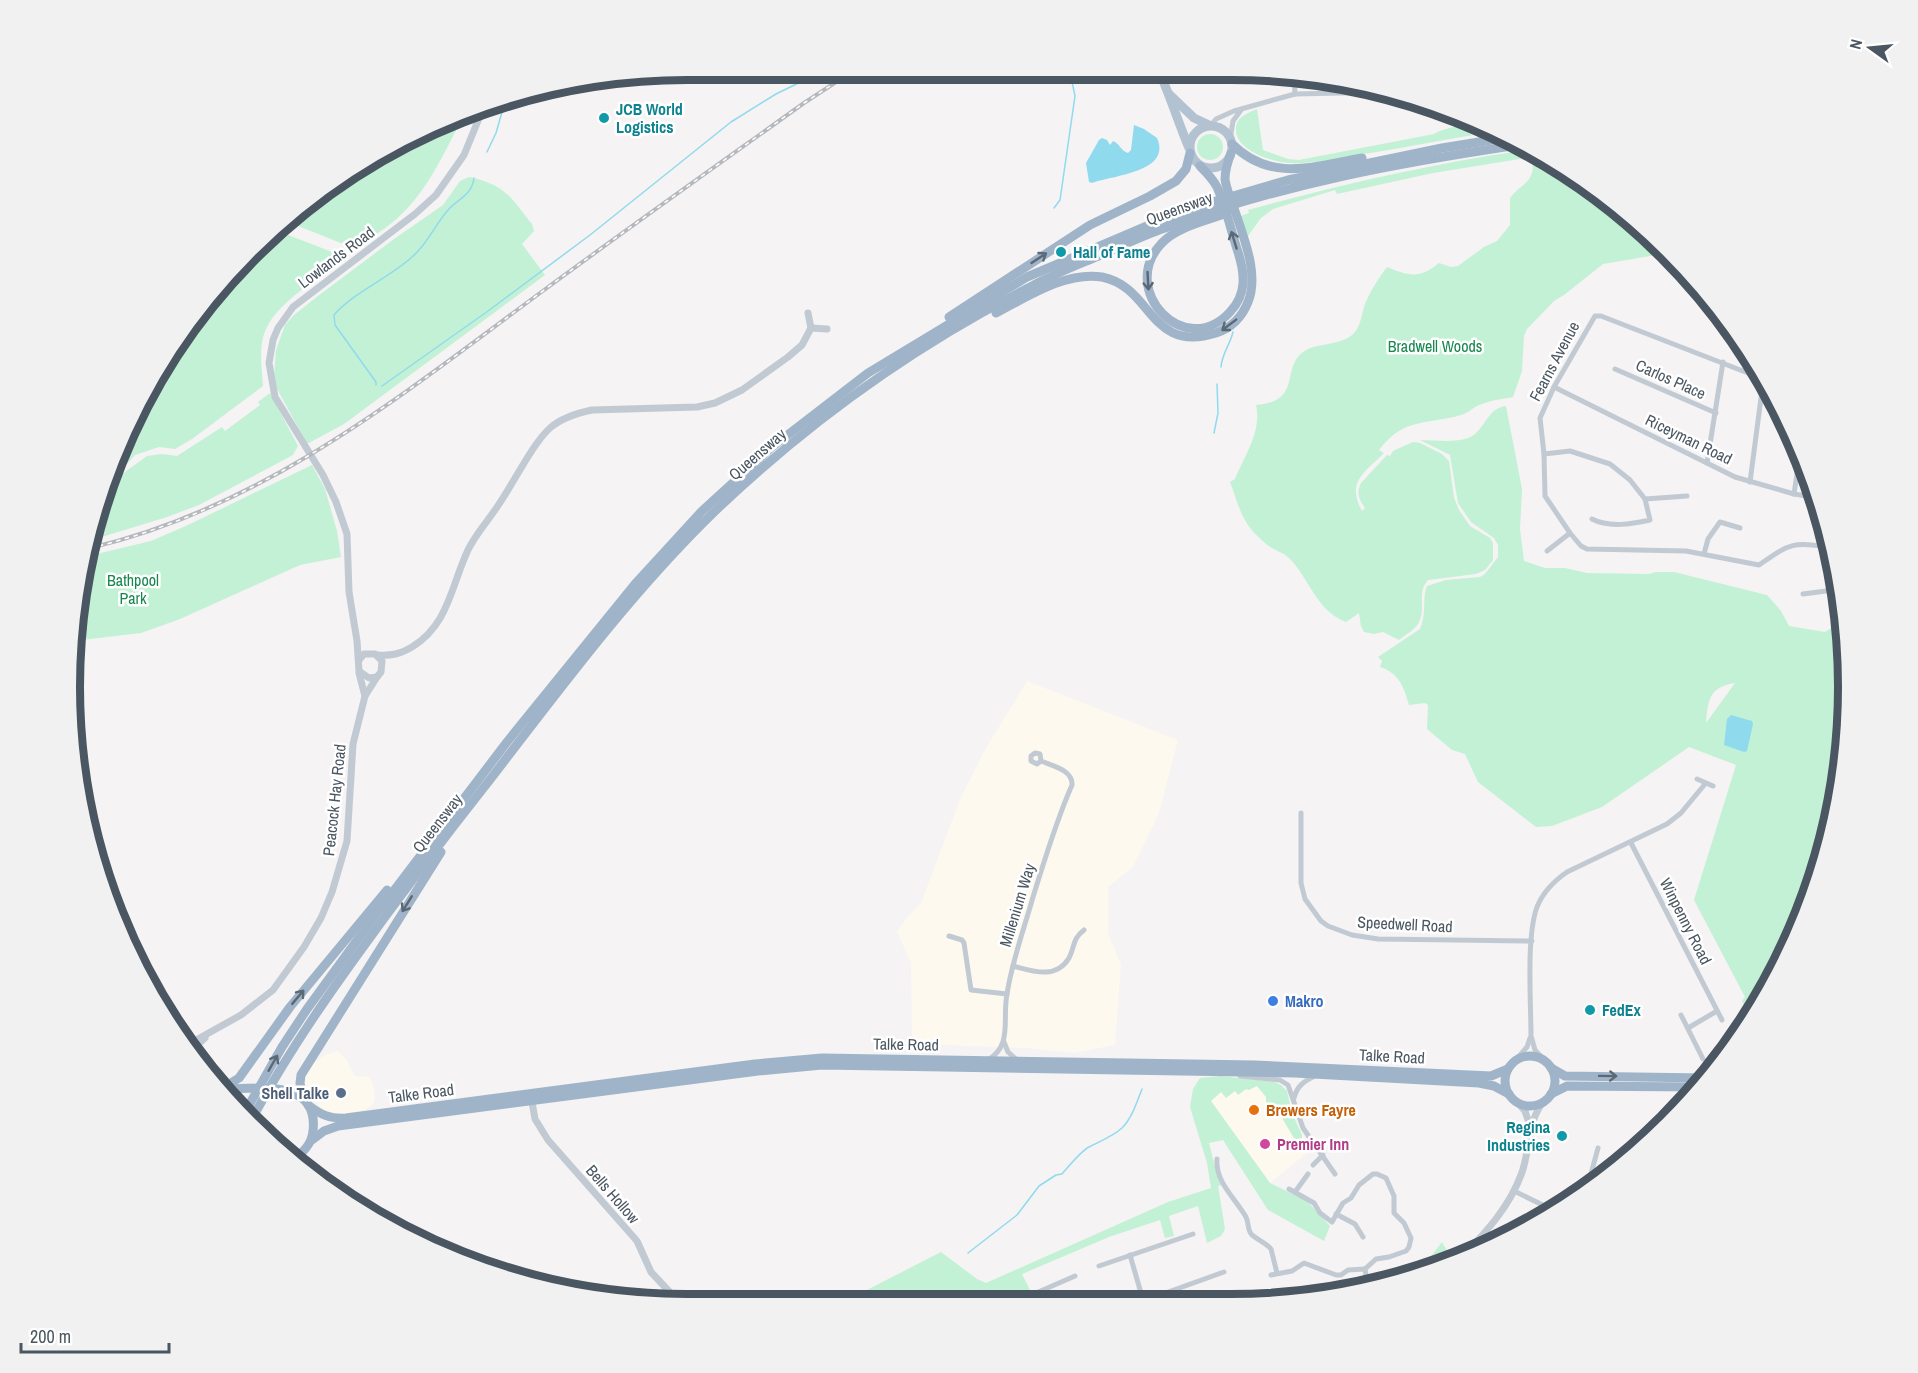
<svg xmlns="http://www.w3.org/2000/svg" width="1918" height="1373" viewBox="0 0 1918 1373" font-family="'Archivo Narrow',sans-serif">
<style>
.commercial{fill:#fdf9ef}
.green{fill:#c3f1d5;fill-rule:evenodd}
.water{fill:#90daee}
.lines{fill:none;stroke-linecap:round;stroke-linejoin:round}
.stream{stroke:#90daee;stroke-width:1.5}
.minor{stroke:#c1cad2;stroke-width:5}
.tertiary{stroke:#c1cad2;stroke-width:7}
.primary{stroke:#b3c2d1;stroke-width:9}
.trunk{stroke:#9fb4c9;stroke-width:9}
.rail-casing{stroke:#b5b8bd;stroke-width:4}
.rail{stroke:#fff;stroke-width:1.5;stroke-dasharray:4.5;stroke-linecap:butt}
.oneway{stroke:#5b6976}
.culture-dot{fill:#0f9aa8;stroke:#fff;stroke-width:2}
.shop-dot{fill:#3f7fe0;stroke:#fff;stroke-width:2}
.service-dot{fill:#5c6f8a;stroke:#fff;stroke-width:2}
.food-dot{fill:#e8710a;stroke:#fff;stroke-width:2}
.hotel-dot{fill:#d1479c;stroke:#fff;stroke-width:2}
.labels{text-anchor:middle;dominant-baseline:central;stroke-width:5;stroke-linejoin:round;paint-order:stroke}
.culture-label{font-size:16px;font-weight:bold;fill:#0d838f;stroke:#fff;text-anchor:start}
.street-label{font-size:16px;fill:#4a5661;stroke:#fff}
.park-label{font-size:16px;fill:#17864f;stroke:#fff}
.shop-label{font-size:16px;font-weight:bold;fill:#366cbe;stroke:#fff;text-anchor:start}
.service-label{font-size:16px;font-weight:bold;fill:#4e5e75;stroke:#fff;text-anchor:end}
.food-label{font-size:16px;font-weight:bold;fill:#c56008;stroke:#fff;text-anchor:start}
.hotel-label{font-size:16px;font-weight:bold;fill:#b23c85;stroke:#fff;text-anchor:start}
.rim{fill:none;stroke:#4a5661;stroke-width:8}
</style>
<rect width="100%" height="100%" fill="#f5f3f3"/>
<g class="commercial">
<polygon points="1303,76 1352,81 1374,87 1357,87 1355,84 1350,83 1348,88 1304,86"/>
<polygon points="1027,681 1178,740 1159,813 1133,867 1108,887 1108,934 1121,964 1115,1045 1074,1053 1025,1048 912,1044 911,963 897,932 908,916 921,903 961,797 986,748"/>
<polygon points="338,1051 346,1059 355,1076 370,1077 374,1088 375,1098 373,1104 365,1110 334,1115 321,1110 314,1095 305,1091 304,1078 309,1067 325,1055"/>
<polygon points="1255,1086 1257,1086 1266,1097 1267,1101 1276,1108 1294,1139 1294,1142 1298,1144 1302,1140 1302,1135 1313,1148 1270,1183 1211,1101 1221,1092 1249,1090"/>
</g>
<g class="green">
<path d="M 1257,109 L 1263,150 L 1288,159 L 1299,160 L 1434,134 C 1440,129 1472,122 1480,123 C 1486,123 1493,128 1498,131 C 1451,138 1405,148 1358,155 C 1336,159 1312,164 1290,163 C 1273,162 1235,151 1236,129 C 1236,117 1248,113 1257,109 Z"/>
<path d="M 465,113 C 434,172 416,220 351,247 L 288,222 L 344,173 L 414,133 Z"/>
<circle cx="1210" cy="147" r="13"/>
<path d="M 1535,149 L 1608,197 L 1668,253 L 1603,264 L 1564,295 L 1554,301 L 1527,329 L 1524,336 L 1522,371 L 1513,397 C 1503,399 1492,400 1482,404 C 1474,406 1469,413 1461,415 C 1426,425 1404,417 1379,450 L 1384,453 C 1364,473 1346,482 1362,511 L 1365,508 C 1359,500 1356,493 1361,483 L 1387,455 L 1390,456 L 1393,451 L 1413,442 L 1420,443 L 1442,454 L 1449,461 L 1454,498 L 1459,510 L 1470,526 L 1490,538 L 1493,543 L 1493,560 L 1485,570 L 1476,574 L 1428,580 C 1416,593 1427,609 1418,624 C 1414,630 1405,635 1399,640 L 1383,632 L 1374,634 L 1364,632 L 1361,626 L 1359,613 L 1346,622 C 1317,611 1311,582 1291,560 C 1286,554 1279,552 1272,548 C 1265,544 1256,535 1251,529 C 1240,516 1236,497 1230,482 L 1235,479 C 1245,455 1262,431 1256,405 C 1303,401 1280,370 1303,352 C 1318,341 1347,347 1357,329 C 1361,322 1362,314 1364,307 C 1369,293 1378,279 1387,267 C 1408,276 1420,279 1439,263 L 1451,267 L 1458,266 L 1484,247 L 1497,241 L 1510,225 L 1510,198 C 1523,181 1536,184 1532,157 L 1433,173 L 1337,194 L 1335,190 L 1273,209 L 1261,218 L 1248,236 L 1238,217 L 1249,213 L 1248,210 C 1343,184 1438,162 1535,149 Z"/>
<path d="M 469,177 C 506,185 510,197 532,224 L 534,231 L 522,244 L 545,275 L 344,424 L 307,444 L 276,387 L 274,376 L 276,350 L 285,325 L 294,315 L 318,296 L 394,239 L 443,205 L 460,181 Z"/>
<path d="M 278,231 L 345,257 C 321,278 279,300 266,329 C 258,346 262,369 263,386 L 192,439 L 175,449 L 159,447 L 135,455 L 122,470 L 109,477 L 116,450 L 152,377 L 222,280 Z"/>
<polygon points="270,393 298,446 293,455 199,505 167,517 92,540 107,485 147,456 162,454 177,456 222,427 225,431 260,405 258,402"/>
<path d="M 1506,406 L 1522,489 L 1520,529 L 1524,561 L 1545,568 L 1565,568 L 1587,573 L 1649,574 L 1656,572 L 1674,572 L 1767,595 L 1781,611 L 1789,626 L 1825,632 L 1844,620 L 1848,727 L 1828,846 L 1785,959 L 1750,1016 L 1742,1001 L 1745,997 L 1694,900 L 1736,765 L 1689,747 L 1602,807 L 1552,826 L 1536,827 L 1478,782 L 1465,754 L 1452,750 L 1427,729 L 1428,705 L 1425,703 L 1409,705 C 1404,687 1399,673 1380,667 L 1382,661 L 1378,657 L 1420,629 C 1427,614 1422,597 1427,586 L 1446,580 L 1480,577 L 1485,574 L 1498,557 L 1498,545 L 1494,538 L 1471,522 L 1458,503 L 1450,455 L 1420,440 C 1435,440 1454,443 1468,438 C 1485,432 1486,408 1506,406 ZM 1735,683 L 1706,723 C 1708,700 1709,687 1735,683 Z"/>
<polygon points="312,465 325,489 337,531 341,557 300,565 180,619 141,633 73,641 74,606 88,556 151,541 188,525"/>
<polygon points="1221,1076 1274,1082 1281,1085 1287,1091 1292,1113 1302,1135 1302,1140 1298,1144 1293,1140 1294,1138 1276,1108 1269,1109 1266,1106 1266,1097 1257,1086 1249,1090 1246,1089 1238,1095 1235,1091 1226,1098 1221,1092 1211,1101 1270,1183 1307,1201 1330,1226 1324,1241 1268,1210 1223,1140 1209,1143 1215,1167 1222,1185 1218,1186 1225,1229 1221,1236 1207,1243 1198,1206 1169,1216 1174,1236 1165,1238 1160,1220 1109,1237 1022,1274 1033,1296 1032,1300 978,1301 975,1294 966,1290 943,1301 867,1301 863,1292 941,1252 977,1279 986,1283 1168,1202 1211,1188 1207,1163 1190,1107 1193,1089 1200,1078"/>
<polygon points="1442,1242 1451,1258 1450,1261 1381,1285 1419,1272"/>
</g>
<g class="water">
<path d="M 1134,125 L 1144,129 L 1157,138 C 1172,172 1114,175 1092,183 L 1089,182 L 1086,163 L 1099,140 L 1102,138 L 1107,140 L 1110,145 L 1113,141 C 1120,144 1121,151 1128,153 L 1131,150 Z"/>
<polygon points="1731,715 1752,721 1753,724 1747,751 1744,752 1724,745 1727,719"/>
</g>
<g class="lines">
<g class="stream">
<polyline points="487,152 496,133 506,98"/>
<polyline points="1054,208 1060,200 1075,96 1071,77"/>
<path d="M 1221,367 C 1222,353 1230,345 1233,332"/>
<path d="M 376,385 L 376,382 L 335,325 L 334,315 C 354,292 389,278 412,257 C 428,244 435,224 449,209 C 459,198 472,195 474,178"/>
<polyline points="382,386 488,311 590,235 731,122 776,94 827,69"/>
<polyline points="1214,433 1218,413 1217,384"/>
<path d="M 968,1253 L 1017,1215 L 1039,1186 L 1056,1175 L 1062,1174 C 1069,1166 1081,1151 1089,1147 C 1100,1141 1112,1137 1122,1128 C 1132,1118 1137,1102 1142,1089"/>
</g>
<g class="minor">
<polyline points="1294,75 1295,94"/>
<polyline points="1211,125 1216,119 1234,111 1295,94 1390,92"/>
<polyline points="1230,140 1233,121 1241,110"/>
<polyline points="1615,369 1716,413"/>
<path d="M 1763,373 L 1748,373 L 1601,316 L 1595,316 L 1554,387 L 1540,418 L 1544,454 L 1545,496 L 1570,533 L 1581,546 L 1587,549 L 1686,551 L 1759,565 C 1791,543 1791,542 1830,547"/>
<polyline points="1554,387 1735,477 1794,494 1819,498"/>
<path d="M 1544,454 L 1570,451 L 1610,464 L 1630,480 L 1645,499 L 1650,520 C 1632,524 1609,528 1592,519"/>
<polyline points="1707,463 1723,362"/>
<polyline points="1750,482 1764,375"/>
<polyline points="1794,494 1800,453"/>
<polyline points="1645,499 1687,496"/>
<polyline points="1547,551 1570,533"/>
<polyline points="1704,554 1708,539 1720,522 1740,528"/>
<polyline points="1803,594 1826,591 1829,588 1833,558"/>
<polyline points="1697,779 1713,786"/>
<polyline points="1301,813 1301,883 1305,899 1321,921 1328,926 1352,935 1378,939 1532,941"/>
<polyline points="1631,843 1722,1020"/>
<polyline points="949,936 962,940 964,943 971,990 1007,994"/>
<path d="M 1013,966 C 1032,971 1056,980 1069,958 C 1075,947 1072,939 1084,930"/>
<polyline points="1681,1015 1703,1059"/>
<polyline points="1688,1028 1717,1011"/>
<polyline points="1004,1042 1008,1052 1017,1060"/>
<path d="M 988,1060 C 1013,1045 1002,1019 1007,994 C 1012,961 1024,929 1033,897 C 1045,859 1056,821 1072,785 C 1073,770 1053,766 1041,761 L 1037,764 L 1031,761 L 1031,756 L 1035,753 L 1040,754 L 1041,761"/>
<path d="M 1544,1060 L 1535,1050 L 1531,1036 C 1531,1002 1526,937 1537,907 C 1543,892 1554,881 1567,872 L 1667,824 L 1681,813 L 1705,784"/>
<polyline points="1515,1061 1527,1047 1530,1038"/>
<polyline points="1240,1076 1280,1080 1288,1085 1303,1128 1335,1174"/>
<path d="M 1294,1098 C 1297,1086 1304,1081 1315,1076"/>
<path d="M 1217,1159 C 1215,1182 1236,1199 1246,1217 C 1249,1223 1247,1230 1252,1235 C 1258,1240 1266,1243 1271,1249 L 1277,1273"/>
<polyline points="1313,1165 1323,1155"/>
<polyline points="1588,1185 1598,1148"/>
<polyline points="1289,1189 1314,1203 1320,1213 1332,1222 1343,1203 1351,1198 1359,1185 1373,1174 1377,1174 1386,1178 1394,1196 1394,1213 1404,1223 1411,1238 1409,1247 1406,1251 1389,1257 1376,1259 1365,1269 1368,1288"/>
<polyline points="1514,1191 1551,1209"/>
<polyline points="1295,1192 1308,1174"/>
<polyline points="1336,1214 1355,1224 1363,1237"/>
<polyline points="1130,1255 1143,1300"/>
<polyline points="1099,1266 1193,1234"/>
<polyline points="1271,1275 1292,1271 1304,1263 1336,1275 1341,1275 1348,1270 1365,1269"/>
<polyline points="1032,1300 1036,1293 1075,1276"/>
<polyline points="1146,1300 1224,1272"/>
</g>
<g class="tertiary">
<polyline points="811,328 827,329"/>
<path d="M 378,655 C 391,656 400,654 412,647 C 449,624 451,586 468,550 C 476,533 489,520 499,504 C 513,484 533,443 550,428 C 561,418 578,413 592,410 L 697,407 L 715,403 L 742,390 L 788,357 L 802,345 L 811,328 L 808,313"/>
<polyline points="359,660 364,654 375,654 382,661 381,672 377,677 369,678 359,671 357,641 349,592 347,534 336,502 323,475 275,397 269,363 273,340 278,328 293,307 415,214 436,195 464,155 484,106"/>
<polyline points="365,696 377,677"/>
<polyline points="189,1044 241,1015 273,990 304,947 321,918 332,892 347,841 353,744 365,696 359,673"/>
<polyline points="193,1049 205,1038"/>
<polyline points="532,1102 535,1119 548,1140 637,1241 651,1272 679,1302"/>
<polyline points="1518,1103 1525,1111 1530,1126"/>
<path d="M 1464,1255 C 1487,1231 1509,1207 1521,1175 C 1531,1150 1526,1121 1545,1100"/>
</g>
<g class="primary">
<path d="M 1158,69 C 1170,95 1178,122 1189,148"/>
<polyline points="1169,94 1194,118 1209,125"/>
<circle cx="1211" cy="147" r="21"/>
</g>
<g class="trunk">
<path d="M 1232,144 C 1271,183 1315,166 1362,158"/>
<path d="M 1200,166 C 1206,172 1213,179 1217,187 C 1226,207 1231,231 1238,252 C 1245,274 1247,294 1230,312 C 1185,361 1118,290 1161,244 C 1176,227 1206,221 1227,213"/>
<path d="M 996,313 C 1027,297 1066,271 1102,277 C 1153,287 1149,354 1216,333 C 1231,328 1242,317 1248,302 C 1260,273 1242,234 1233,205 C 1230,197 1226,188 1225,179 C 1225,170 1228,161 1231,153"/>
<polyline points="949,317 1090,225 1150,196 1176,181 1186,169 1190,153"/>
<circle cx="1530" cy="1081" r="25"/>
<polyline points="1551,1068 1565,1076 1707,1078"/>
<polyline points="221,1089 239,1078 290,1007 387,890"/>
<path d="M 225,1089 C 258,1089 319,1078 313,1131 C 312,1143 303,1154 292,1159"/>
<polyline points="1551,1094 1567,1086 1699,1087"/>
<polyline points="303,1098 300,1083 301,1075 441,852"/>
<path d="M 308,1105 C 321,1115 330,1119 346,1118 L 755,1064 L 822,1058 L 1255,1065 L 1491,1076 L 1508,1069"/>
<polyline points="244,1114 282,1047 307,1009 377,913 507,742 635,584 702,511 772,447 868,373 1027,277 1154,223 1209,203 1288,180 1442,148 1510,137"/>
<path d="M 251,1121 C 280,1066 314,1015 350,965 C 396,901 443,839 492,777 C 562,686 631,593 713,513 C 808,422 917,344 1034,285 C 1056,273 1080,264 1103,254 C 1124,245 1144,235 1165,228 C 1280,184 1403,162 1525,144"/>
<polyline points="312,1140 324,1131 338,1126 758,1071 822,1065 1295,1073 1479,1083 1494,1086 1509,1094"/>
</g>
<g class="rail-casing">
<path id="rail" d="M 90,548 C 262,508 401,396 540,293 C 627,229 716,166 804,103 L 856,69"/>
</g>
<use href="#rail" class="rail"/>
</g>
<defs><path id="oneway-shaft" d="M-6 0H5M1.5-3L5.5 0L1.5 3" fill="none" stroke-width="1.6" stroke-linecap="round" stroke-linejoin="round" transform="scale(1.5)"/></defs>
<g class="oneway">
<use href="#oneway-shaft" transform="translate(1234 240) rotate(-107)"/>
<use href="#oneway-shaft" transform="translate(1039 258) rotate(-33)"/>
<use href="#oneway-shaft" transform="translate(1148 281) rotate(87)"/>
<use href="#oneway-shaft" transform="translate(1229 325) rotate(143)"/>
<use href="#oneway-shaft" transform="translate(407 904) rotate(122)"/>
<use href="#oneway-shaft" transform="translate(298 997) rotate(-50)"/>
<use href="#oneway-shaft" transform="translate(273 1063) rotate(-60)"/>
<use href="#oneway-shaft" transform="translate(1608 1076) rotate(1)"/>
</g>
<g class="culture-dot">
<circle cx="604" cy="118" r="6"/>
<circle cx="1061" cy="252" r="6"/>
<circle cx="1590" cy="1010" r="6"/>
<circle cx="1562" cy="1136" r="6"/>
</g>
<circle class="shop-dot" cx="1273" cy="1001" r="6"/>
<circle class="service-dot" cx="341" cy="1093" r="6"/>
<circle class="food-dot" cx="1254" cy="1110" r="6"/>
<circle class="hotel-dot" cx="1265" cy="1144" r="6"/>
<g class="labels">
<g class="culture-label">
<text x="616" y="109">JCB World<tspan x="616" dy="18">Logistics</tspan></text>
<text x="1073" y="252">Hall of Fame</text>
<text x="1602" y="1010">FedEx</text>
<text x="1550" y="1127" text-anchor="end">Regina<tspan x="1550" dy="18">Industries</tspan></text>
</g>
<g class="street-label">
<text transform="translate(1179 208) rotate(-20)">Queensway</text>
<text transform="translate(336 257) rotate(-37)">Lowlands Road</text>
<text transform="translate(1554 361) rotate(-62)">Fearns Avenue</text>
<text transform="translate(1671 379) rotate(24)">Carlos Place</text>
<text transform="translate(1689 439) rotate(26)">Riceyman Road</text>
<text transform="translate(757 454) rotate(-41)">Queensway</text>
<text transform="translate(334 800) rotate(-84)">Peacock Hay Road</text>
<text transform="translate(437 823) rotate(-52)">Queensway</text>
<text transform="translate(1017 905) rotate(-73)">Millenium Way</text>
<text transform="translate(1686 921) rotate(63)">Winpenny Road</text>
<text transform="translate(1405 924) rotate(3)">Speedwell Road</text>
<text transform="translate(906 1044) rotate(1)">Talke Road</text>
<text transform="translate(1392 1056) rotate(3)">Talke Road</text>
<text transform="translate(421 1093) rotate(-7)">Talke Road</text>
<text transform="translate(613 1194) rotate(49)">Bells Hollow</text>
</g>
<g class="park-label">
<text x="1435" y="346">Bradwell Woods</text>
<text x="133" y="580">Bathpool<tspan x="133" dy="18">Park</tspan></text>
</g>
<g class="shop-label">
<text x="1285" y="1001">Makro</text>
</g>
<g class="service-label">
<text x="329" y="1093">Shell Talke</text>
</g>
<g class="food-label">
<text x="1266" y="1110">Brewers Fayre</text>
</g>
<g class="hotel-label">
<text x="1277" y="1144">Premier Inn</text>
</g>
</g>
<path d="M0 0H1918V1373H0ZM687 80H1231A607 607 0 0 1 1838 687V687A607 607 0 0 1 1231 1294H687A607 607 0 0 1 80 687V687A607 607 0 0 1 687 80Z" fill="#f1f1f2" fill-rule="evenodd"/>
<path class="rim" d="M687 80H1231A607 607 0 0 1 1838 687V687A607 607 0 0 1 1231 1294H687A607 607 0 0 1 80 687V687A607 607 0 0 1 687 80Z"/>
<g transform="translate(1870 48) rotate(285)" stroke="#ffffff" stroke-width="4.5" paint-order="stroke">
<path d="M0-4.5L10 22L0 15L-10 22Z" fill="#4a5661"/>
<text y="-9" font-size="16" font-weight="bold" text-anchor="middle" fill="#4a5661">N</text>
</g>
<path d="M21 1343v9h148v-9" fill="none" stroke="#4a5661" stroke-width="3"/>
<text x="30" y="1343" font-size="18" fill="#4a5661" stroke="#ffffff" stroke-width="4.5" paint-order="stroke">200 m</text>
</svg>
